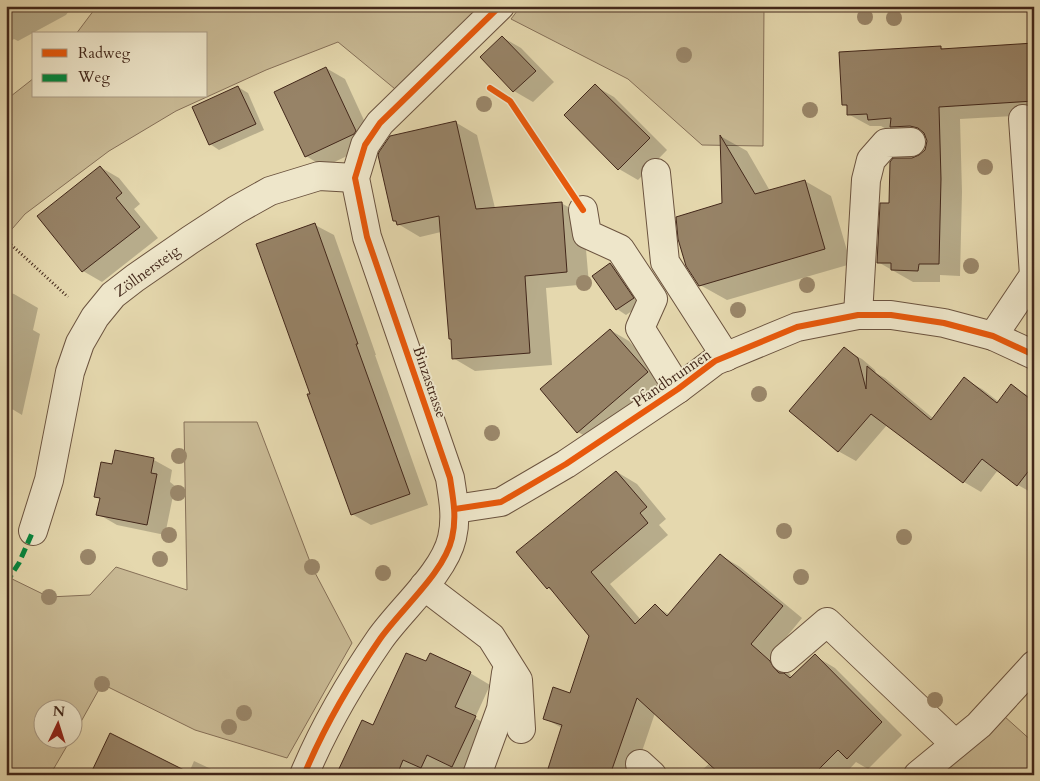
<svg xmlns="http://www.w3.org/2000/svg" width="1040" height="781" viewBox="0 0 1040 781" font-family="Cardo,serif">
<style>
.green{fill:#c9ba95;stroke:#867058}
.shadow{fill:#0003}
.building{fill:#978367;stroke:#42271a}
.lines{fill:none;stroke-linecap:round;stroke-linejoin:round}
.minor-casing{stroke:#6b533f;stroke-width:30}
.path{stroke:#42271a;stroke-width:3;stroke-dasharray:1 2.5;stroke-linecap:butt}
.minor{stroke:#eee6ca;stroke-width:28}
.quiet{stroke:#00873e;stroke-width:5;stroke-dasharray:10 5;stroke-linecap:butt}
.cycleway-casing{stroke:#eee6ca;stroke-width:9}
.cycleway{stroke:#e8590c;stroke-width:6}
.tree{fill:#9a876a}
.labels{text-anchor:middle;dominant-baseline:central;stroke-width:4;stroke-linejoin:round;paint-order:stroke}
.street-label{font-size:15px;fill:#42271a;stroke:#eee6ca}
</style>
<rect width="100%" height="100%" fill="#e5d8ae"/>
<filter id="stains"><feTurbulence type="fractalNoise" baseFrequency=".004" numOctaves="4"/><feColorMatrix values="0 0 0 0 .2 0 0 0 0 .09 0 0 0 0 .02 0 0 0 .5 -.17"/></filter>
<radialGradient id="worn" r=".72"><stop offset=".6" stop-color="#630" stop-opacity="0"/><stop offset="1" stop-color="#630" stop-opacity=".3"/></radialGradient>
<g class="green">
<polygon points="97,6 500,6 406,98 338,42 266,70 176,111 109,151 25,214 6,236 6,100 34,78 34,96 206,96 206,34 76,34"/>
<polygon points="521,6 764,6 763,146 702,145 628,79 511,19"/>
<polygon points="184,422 257,422 312,567 352,643 287,758 195,730 102,684 73,736 72,708 42,708 42,738 71,739 50,775 6,775 6,576 49,597 90,595 116,567 187,590"/>
<polygon points="1004,716 1034,743 1034,775 937,775"/>
</g>
<g class="shadow">
<polygon points="6,6 72,6 66,15 18,41 14,39 6,44"/>
<polygon points="502,37 521,48 554,82 533,102 514,91 482,57"/>
<polygon points="1034,45 1034,115 960,119 962,192 960,276 940,275 940,282 913,282 878,262 890,204 912,159 920,157 926,150 928,142 927,138 913,139 890,131 881,126 870,126 848,114 848,107 843,104 940,47 945,50"/>
<polygon points="326,68 345,79 374,142 372,144 324,167 306,156"/>
<polygon points="595,86 614,97 667,150 638,180 619,169"/>
<polygon points="238,87 248,93 264,130 219,150 210,144"/>
<polygon points="455,122 477,135 495,208 561,203 583,215 589,284 546,288 552,365 475,371 453,358 452,340 450,339 441,232 420,237 398,224 394,220"/>
<polygon points="722,137 747,151 770,191 805,181 831,196 851,264 727,300 700,285 723,204"/>
<polygon points="100,167 119,178 140,204 134,209 158,238 102,282 83,271 38,217"/>
<polygon points="315,225 334,235 376,355 375,355 428,505 371,525 352,514"/>
<polygon points="610,264 620,269 642,304 626,315 617,309"/>
<polygon points="6,292 14,294 38,308 33,330 40,334 22,415 7,406 6,412"/>
<polygon points="610,330 629,341 666,383 597,443 578,432"/>
<polygon points="844,349 862,359 875,370 876,373 885,378 934,419 964,379 982,389 999,402 1011,386 1029,396 1034,400 1034,494 1018,485 998,470 981,492 964,482 887,425 856,461 838,451"/>
<polygon points="154,460 172,470 170,482 175,486 165,535 117,525 98,514 101,499 95,496 113,465"/>
<polygon points="617,472 637,484 666,519 659,525 668,535 610,584 641,620 655,606 670,615 720,555 740,567 802,618 770,657 790,674 792,678 815,656 835,668 902,735 868,769 856,762 844,775 707,775 702,770 710,763 655,713 634,775 547,775 562,728 544,718 571,694 591,635 554,592 548,588 518,552"/>
<polygon points="426,663 470,673 490,685 475,718 495,729 474,775 337,775 374,727"/>
<polygon points="194,761 224,775 91,775 188,775"/>
</g>
<g class="building">
<polygon points="502,36 536,71 513,92 480,57"/>
<polygon points="1034,43 1034,101 939,107 941,179 939,264 919,264 918,271 891,270 891,263 877,263 880,203 889,203 890,162 893,158 912,158 919,155 925,150 927,141 924,133 918,128 910,126 890,127 891,118 868,120 867,114 847,115 847,105 842,105 839,52 941,46 941,49"/>
<polygon points="326,67 356,131 354,134 305,157 274,92"/>
<polygon points="595,84 650,138 618,170 564,115"/>
<polygon points="238,86 256,124 209,145 192,107"/>
<polygon points="456,121 476,209 562,202 567,272 525,276 530,353 452,359 451,339 449,339 439,216 397,225 396,221 393,221 378,155 379,152 390,136"/>
<polygon points="720,135 755,194 805,180 825,249 699,286 686,266 678,239 676,217 722,203"/>
<polygon points="100,166 122,193 116,198 140,227 82,272 37,216"/>
<polygon points="315,223 358,344 356,344 410,494 351,515 307,394 310,394 256,244"/>
<polygon points="610,263 634,298 616,310 592,276"/>
<polygon points="610,329 648,372 577,433 540,389"/>
<polygon points="844,347 858,358 866,389 867,366 931,420 964,377 997,403 1011,384 1034,402 1034,464 1017,486 982,459 963,483 871,414 838,452 789,411"/>
<polygon points="115,450 154,458 151,473 157,474 147,525 96,515 100,498 94,497 101,462 112,464"/>
<polygon points="616,471 647,507 640,513 648,523 591,572 635,624 655,604 667,616 720,554 783,606 751,644 770,661 774,668 779,673 784,673 790,678 815,654 882,722 847,759 838,750 813,775 721,775 637,698 610,775 546,775 562,725 543,719 553,687 570,693 589,636 549,587 547,589 516,552"/>
<polygon points="406,653 426,661 430,653 471,672 455,707 476,716 452,767 427,755 421,768 403,760 397,775 336,775 362,720 373,725"/>
<polygon points="110,733 194,775 90,775"/>
</g>
<g class="lines">
<g class="minor-casing">
<g id="minor">
<polyline points="656,173 665,262 726,357"/>
<polyline points="583,210 587,234 620,249 653,299 640,328 678,389"/>
<polyline points="858,315 866,180 871,160 886,143 911,142"/>
<polyline points="993,336 1034,275 1023,119"/>
<polyline points="455,509 501,502 566,464 678,389 715,361 797,327 858,315 891,315 944,323 993,336 1034,355"/>
<polyline points="33,531 49,480 70,372 80,343 95,317 113,295 135,278 190,240 236,210 270,191 319,176 355,178"/>
<polyline points="424,586 491,637 518,680 521,729"/>
<polyline points="785,658 827,622 955,744"/>
<polyline points="640,764 652,775"/>
<path d="M 304,775 C 324,727 351,681 380,639 C 401,609 444,573 452,538 C 457,517 453,498 450,478 L 367,237 L 355,178 L 365,145 L 380,123 L 500,6"/>
<polyline points="477,775 501,709 506,673"/>
<polyline points="918,775 979,725 1034,665"/>
</g>
</g>
<polyline class="path" points="6,240 68,297"/>
<use href="#minor" class="minor"/>
<polyline class="quiet" points="6,583 19,563 33,531"/>
<g class="cycleway-casing">
<g id="cycleway">
<polyline points="490,88 510,101 583,210"/>
<polyline points="455,509 501,502 566,464 678,389 715,361 797,327 858,315 891,315 944,323 993,336 1034,355"/>
<path d="M 304,775 C 324,727 351,681 380,639 C 401,609 444,573 452,538 C 457,517 453,498 450,478 L 367,237 L 355,178 L 365,145 L 380,123 L 500,6"/>
</g>
</g>
<use href="#cycleway" class="cycleway"/>
</g>
<g class="tree">
<circle cx="865" cy="17" r="8"/>
<circle cx="894" cy="18" r="8"/>
<circle cx="684" cy="55" r="8"/>
<circle cx="484" cy="104" r="8"/>
<circle cx="810" cy="110" r="8"/>
<circle cx="985" cy="167" r="8"/>
<circle cx="971" cy="266" r="8"/>
<circle cx="584" cy="283" r="8"/>
<circle cx="807" cy="285" r="8"/>
<circle cx="738" cy="310" r="8"/>
<circle cx="759" cy="394" r="8"/>
<circle cx="492" cy="433" r="8"/>
<circle cx="179" cy="456" r="8"/>
<circle cx="178" cy="493" r="8"/>
<circle cx="784" cy="531" r="8"/>
<circle cx="169" cy="535" r="8"/>
<circle cx="904" cy="537" r="8"/>
<circle cx="88" cy="557" r="8"/>
<circle cx="160" cy="559" r="8"/>
<circle cx="312" cy="567" r="8"/>
<circle cx="383" cy="573" r="8"/>
<circle cx="801" cy="577" r="8"/>
<circle cx="49" cy="597" r="8"/>
<circle cx="102" cy="684" r="8"/>
<circle cx="935" cy="700" r="8"/>
<circle cx="244" cy="713" r="8"/>
<circle cx="229" cy="727" r="8"/>
</g>
<g class="labels">
<g class="street-label">
<text transform="translate(147 271) rotate(-36)">Zöllnersteig</text>
<text transform="translate(672 378) rotate(-34)">Pfandbrunnen</text>
<text transform="translate(430 382) rotate(71)">Binzastrasse</text>
</g>
</g>
<rect width="1040" height="781" fill="none" stroke="#e5d8ae" stroke-width="25"/>
<rect x="8" y="8" width="1025" height="766" fill="none" stroke="#42271a" stroke-width="2.5"/>
<rect x="12" y="12" width="1015" height="756" fill="none" stroke="#42271a"/>
<rect x="32" y="32" width="175" height="65" fill="#eee6ca" stroke="#a99a84"/>
<rect x="42" y="49" width="25" height="8" fill="#e8590c" stroke="#a99a84"/>
<text x="78" y="58" font-size="15" fill="#42271a">Radweg</text>
<rect x="42" y="74" width="25" height="8" fill="#00873e" stroke="#a99a84"/>
<text x="78" y="82" font-size="15" fill="#42271a">Weg</text>
<g transform="translate(58 724) rotate(4)"><circle r="24" fill="#eee6ca" stroke="#a99a84"/>
<path d="M0-4L9 19L0 12L-9 19Z" fill="#8f2418"/>
<text y="-8" font-size="14" font-weight="bold" text-anchor="middle" fill="#42271a">N</text>
</g>
<rect width="100%" height="100%" filter="url(#stains)"/>
<rect width="100%" height="100%" fill="url(#worn)"/>
</svg>
